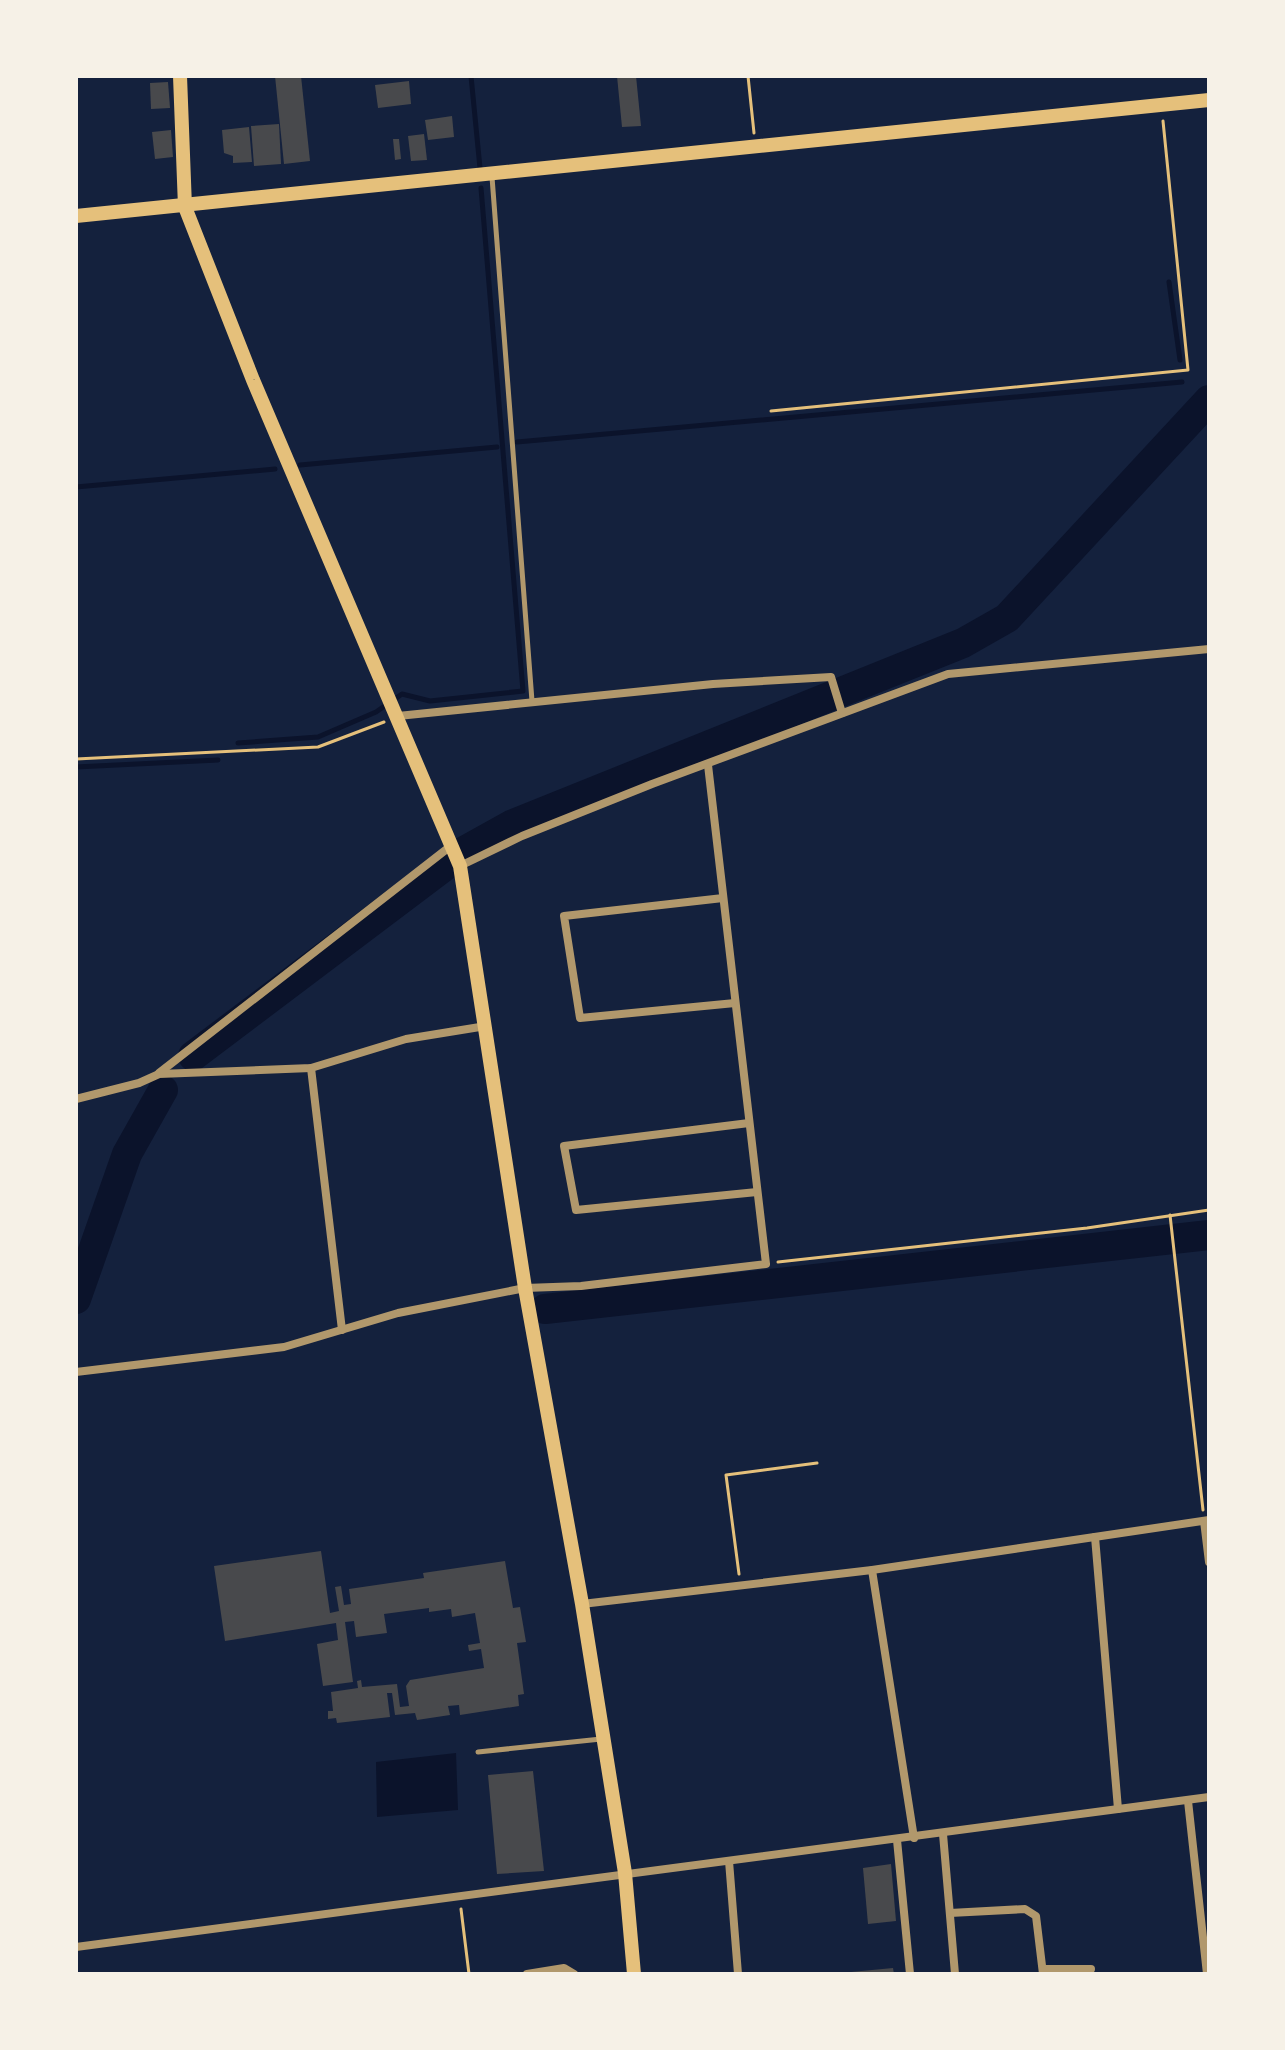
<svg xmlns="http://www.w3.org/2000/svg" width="1285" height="2050" viewBox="0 0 1285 2050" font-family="Montserrat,sans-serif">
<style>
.water{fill:#0b132b}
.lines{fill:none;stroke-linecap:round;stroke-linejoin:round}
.stream{stroke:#0b132b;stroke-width:5}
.river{stroke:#0b132b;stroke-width:30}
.building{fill:#48494c}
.path{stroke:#e5c07b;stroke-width:3}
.service{stroke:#b1986c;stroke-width:5}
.minor{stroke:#b1986c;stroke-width:8}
.secondary{stroke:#e5c07b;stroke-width:14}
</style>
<rect width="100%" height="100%" fill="#14213d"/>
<polygon class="water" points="456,1753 458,1810 377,1817 376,1762"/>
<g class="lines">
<g class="stream">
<polyline points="471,76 480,168"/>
<polyline points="1169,282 1180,360"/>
<polyline points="517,442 1182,382"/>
<polyline points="300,465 497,447"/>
<polyline points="76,487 275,469"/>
<polyline points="238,743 318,737 376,712 402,694 430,701 523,691 481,188"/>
<polyline points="76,767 218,760"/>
</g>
<g class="river">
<polyline points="193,1056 466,850 511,825 963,643 1007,618 1209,400"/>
<polyline points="76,1299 127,1154 163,1090"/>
<polyline points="545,1309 1209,1235"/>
</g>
</g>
<g class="building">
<polygon points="275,76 301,76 310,161 284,164"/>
<polygon points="617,76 636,76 641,126 622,127"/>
<polygon points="409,81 411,104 378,108 375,85"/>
<polygon points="168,82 170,108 151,109 150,83"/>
<polygon points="452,116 454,137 428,140 425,120"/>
<polygon points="279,124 281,164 254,166 251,126"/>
<polygon points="249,127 252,162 233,163 233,156 224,153 222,130"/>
<polygon points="171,130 173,157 155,159 152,132"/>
<polygon points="424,134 427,160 411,161 408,136"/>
<polygon points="393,139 399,139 401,159 395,160"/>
<polygon points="321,1551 330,1613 339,1611 335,1587 341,1586 344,1605 351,1604 349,1589 424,1578 423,1573 505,1561 513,1608 520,1607 526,1642 517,1643 524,1694 518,1695 519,1706 460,1715 459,1705 448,1706 450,1715 417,1720 415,1713 395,1715 392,1693 387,1693 390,1717 337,1723 336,1718 328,1719 328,1711 333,1711 331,1692 358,1688 357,1681 361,1680 362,1687 397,1684 400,1707 409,1706 406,1686 410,1680 484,1668 481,1649 469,1651 468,1645 480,1643 475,1613 452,1617 451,1609 429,1612 429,1608 384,1614 387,1633 356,1637 354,1621 345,1622 353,1682 323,1686 317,1644 338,1640 336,1623 225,1641 214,1566"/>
<polygon points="533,1771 544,1871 497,1874 488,1775"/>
<polygon points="891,1864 896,1921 868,1924 863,1868"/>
<polygon points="893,1968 894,1974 851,1974 851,1972"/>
</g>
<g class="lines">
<g class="path">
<polyline points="748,76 754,133"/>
<polyline points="771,411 1188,370 1163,121"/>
<polyline points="76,759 318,747 384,722"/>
<polyline points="1170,1215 1203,1510"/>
<polyline points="778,1262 1087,1228 1209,1210"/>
<polyline points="739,1574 726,1475 817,1463"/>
<polyline points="461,1909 469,1974"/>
</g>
<g class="service">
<polyline points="492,177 532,701"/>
<polyline points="478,1752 601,1739"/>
</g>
<g class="minor">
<polyline points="398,716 713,684 831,677 842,713"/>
<polyline points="460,866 522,836 652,784 948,674 1209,649"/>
<polyline points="723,898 564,916 580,1018 735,1003"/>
<polyline points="311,1068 342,1330"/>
<polyline points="159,1073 452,845"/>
<polyline points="76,1099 139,1083 159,1074 311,1068 406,1039 486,1026"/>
<polyline points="749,1123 564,1146 576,1210 757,1192"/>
<polyline points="76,1372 284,1347 398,1313 525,1288 581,1286 766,1264 708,765"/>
<polyline points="1204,1521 1209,1562"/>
<polyline points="1095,1537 1118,1809"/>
<polyline points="872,1570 914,1838"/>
<polyline points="582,1604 872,1570 1209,1520"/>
<polyline points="1188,1801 1207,1974"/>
<polyline points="943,1834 955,1974"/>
<polyline points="897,1840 910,1974"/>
<polyline points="729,1861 738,1974"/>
<polyline points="950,1913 1025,1909 1036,1916 1043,1974"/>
<polyline points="76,1947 1209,1797"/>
<polyline points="1043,1969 1091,1969"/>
<polyline points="527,1974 564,1968 574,1974"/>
</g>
<g class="secondary">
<polyline points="180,76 185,207 253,380 460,866 525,1288 582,1604 625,1873 634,1974"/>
<polyline points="76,216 1209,100"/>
</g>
</g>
<rect width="1285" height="2050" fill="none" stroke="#f6f1e7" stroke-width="156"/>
</svg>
